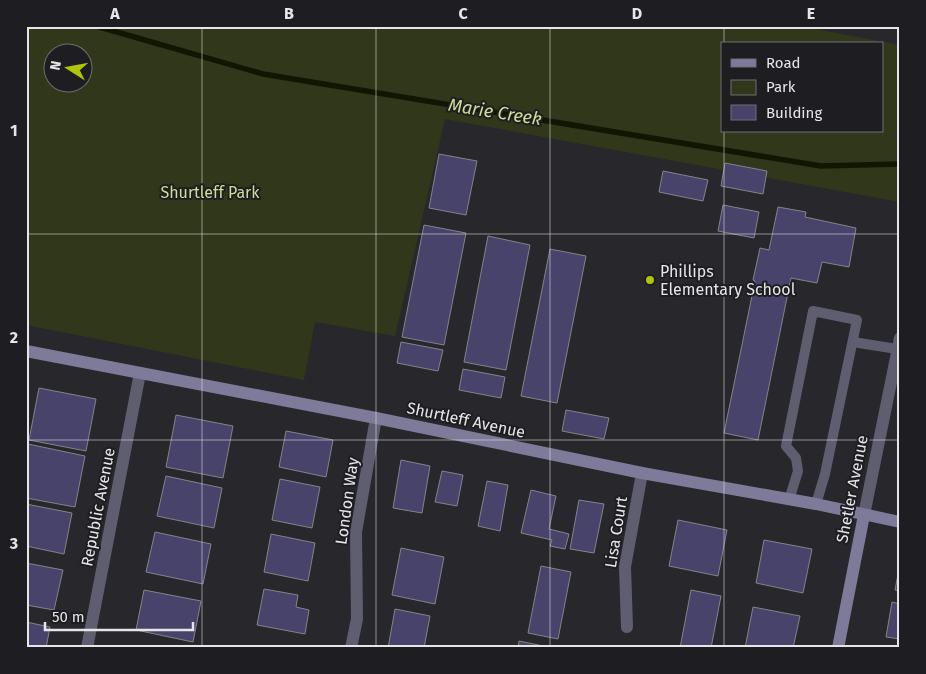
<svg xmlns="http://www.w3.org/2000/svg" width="926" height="674" viewBox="0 0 926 674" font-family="'Fira Sans',sans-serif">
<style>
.green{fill:#31371a;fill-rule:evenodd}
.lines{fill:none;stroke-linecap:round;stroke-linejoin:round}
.stream{stroke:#121601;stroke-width:5.5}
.building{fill:#48436b;stroke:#848389}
.lane{stroke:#5f5e71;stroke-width:10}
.street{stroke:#5f5e71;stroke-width:12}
.secondary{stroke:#7e7b9a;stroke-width:12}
.grid{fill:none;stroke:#e6e6e9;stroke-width:1;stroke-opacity:0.55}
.poi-dot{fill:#aec509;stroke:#1e1e22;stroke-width:2}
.labels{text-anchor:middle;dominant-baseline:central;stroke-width:4;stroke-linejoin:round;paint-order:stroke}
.park-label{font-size:16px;fill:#cfde94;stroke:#1e1e22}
.poi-label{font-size:16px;fill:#e6e6e9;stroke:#1e1e22;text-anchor:start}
.street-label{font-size:16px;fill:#e6e6e9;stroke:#1e1e22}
.water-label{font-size:18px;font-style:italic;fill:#cddd93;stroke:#1e1e22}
.neatline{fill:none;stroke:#e6e6e9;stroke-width:2}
.grid-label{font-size:16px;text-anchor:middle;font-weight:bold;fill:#e6e6e9}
</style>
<rect width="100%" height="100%" fill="#28282c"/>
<path class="green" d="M 26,26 L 799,26 L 900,45 L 900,202 L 445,119 L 395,336 L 315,322 L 304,380 L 26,325 ZM 722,44 L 882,44 L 882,131 L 722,131 ZM 52,52 L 82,52 L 82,82 L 52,82 Z"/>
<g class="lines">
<polyline class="stream" points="96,26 263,74 821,166 900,164"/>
</g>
<g class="building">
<polygon points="439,154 477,161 466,215 429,208"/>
<polygon points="725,163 767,171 763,194 721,186"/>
<polygon points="663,171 708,180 703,201 659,192"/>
<polygon points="723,205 759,212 754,238 718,231"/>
<polygon points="778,207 806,212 805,217 856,228 849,267 822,262 817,283 791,278 758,440 724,433 755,281 753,280 760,248 769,250"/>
<polygon points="424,225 466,233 444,345 402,337"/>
<polygon points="488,236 530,245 506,370 464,362"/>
<polygon points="550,249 586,256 557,403 521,396"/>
<polygon points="401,342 443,350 438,371 397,363"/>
<polygon points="463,369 505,377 501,398 459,390"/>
<polygon points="39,388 96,399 86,451 29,440"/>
<polygon points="566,410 609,418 604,439 562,431"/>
<polygon points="176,415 233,426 223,478 166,467"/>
<polygon points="286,431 333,440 326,477 279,467"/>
<polygon points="28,444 85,456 75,507 26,498 26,453"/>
<polygon points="401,460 430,466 422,513 393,508"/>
<polygon points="442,471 463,475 457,506 435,502"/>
<polygon points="166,476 222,488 214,528 157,516"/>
<polygon points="280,479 320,487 312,528 272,520"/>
<polygon points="487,481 508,485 500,531 478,526"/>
<polygon points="531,490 556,496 549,529 569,534 565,549 550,546 552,540 521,533"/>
<polygon points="579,500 604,504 594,553 570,549"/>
<polygon points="26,504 72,513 64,554 26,546"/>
<polygon points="678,520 727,530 718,576 669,566"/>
<polygon points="155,532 211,544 203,584 146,572"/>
<polygon points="271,534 315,543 308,581 264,572"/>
<polygon points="764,540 812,549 803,593 756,583"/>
<polygon points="401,548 444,557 435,604 392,595"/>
<polygon points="26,563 63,570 54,610 26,605"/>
<polygon points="900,564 900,591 895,590"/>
<polygon points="541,566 571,572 558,639 528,633"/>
<polygon points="264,589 298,595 296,607 309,610 305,634 257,625"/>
<polygon points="144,590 201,601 193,642 136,630"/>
<polygon points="691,590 721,596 711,648 680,648"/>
<polygon points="892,602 900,604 900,639 886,637"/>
<polygon points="753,607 800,616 793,648 745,648"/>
<polygon points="395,609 430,616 424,648 388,648"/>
<polygon points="26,622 50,627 46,648 26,648"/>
<polygon points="519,641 543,646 543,648 518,648"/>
</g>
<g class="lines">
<g class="lane">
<polyline points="853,342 897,349"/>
<polyline points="789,500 798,471 796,458 786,446 813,311 857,320 825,474 816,504"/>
</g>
<g class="street">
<polyline points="864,515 900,338"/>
<polyline points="627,627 625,567 642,473"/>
<polyline points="87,648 140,373"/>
<polyline points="351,648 357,619 356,532 376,418"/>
</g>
<g class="secondary">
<polyline points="26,351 376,418 642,473 816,504 900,522"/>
<polyline points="838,648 864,515"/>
</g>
</g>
<path class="grid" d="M 202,26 L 202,648M 376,26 L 376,648M 550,26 L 550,648M 724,26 L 724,44M 724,131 L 724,648M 26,234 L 900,234M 26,440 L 900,440"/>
<circle class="poi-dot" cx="650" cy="280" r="5"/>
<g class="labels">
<g class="park-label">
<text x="210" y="192">Shurtleff Park</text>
</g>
<g class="poi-label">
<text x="660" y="271">Phillips<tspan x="660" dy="18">Elementary School</tspan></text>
</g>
<g class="street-label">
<text transform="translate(466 420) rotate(12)">Shurtleff Avenue</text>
<text transform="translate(852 489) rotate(-79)">Shetler Avenue</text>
<text transform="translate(347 501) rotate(-82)">London Way</text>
<text transform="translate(98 507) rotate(-79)">Republic Avenue</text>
<text transform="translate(616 532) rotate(-81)">Lisa Court</text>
</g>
<g class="water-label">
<text transform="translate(495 112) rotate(9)">Marie Creek</text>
</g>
</g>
<rect width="926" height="674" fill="none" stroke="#1e1e22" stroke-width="55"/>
<rect x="721" y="42" width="162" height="90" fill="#1e1e22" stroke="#6e6e72"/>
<rect x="731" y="59" width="25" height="8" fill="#7e7b9a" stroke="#6e6e72"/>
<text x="766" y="68" font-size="15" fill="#e6e6e9">Road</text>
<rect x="731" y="80" width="25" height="15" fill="#31371a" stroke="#6e6e72"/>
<text x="766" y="92" font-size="15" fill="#e6e6e9">Park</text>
<rect x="731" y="105" width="25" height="15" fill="#48436b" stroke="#6e6e72"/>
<text x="766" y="118" font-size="15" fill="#e6e6e9">Building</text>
<g transform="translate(68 68) rotate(281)"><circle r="24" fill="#1e1e22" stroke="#6e6e72"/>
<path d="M0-4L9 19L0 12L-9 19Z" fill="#aec509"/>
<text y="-8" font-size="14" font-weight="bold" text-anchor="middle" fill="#e6e6e9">N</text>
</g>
<path d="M45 622v8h148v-8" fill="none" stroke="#e6e6e9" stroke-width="2.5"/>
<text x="52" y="622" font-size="15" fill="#e6e6e9" stroke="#1e1e22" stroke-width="4" paint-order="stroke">50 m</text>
<rect x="28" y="28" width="870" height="618" class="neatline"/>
<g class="grid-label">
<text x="115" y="19">A</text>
<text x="289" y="19">B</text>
<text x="463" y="19">C</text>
<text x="637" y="19">D</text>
<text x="811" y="19">E</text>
<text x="14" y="136">1</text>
<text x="14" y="343">2</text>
<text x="14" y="549">3</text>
</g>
</svg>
